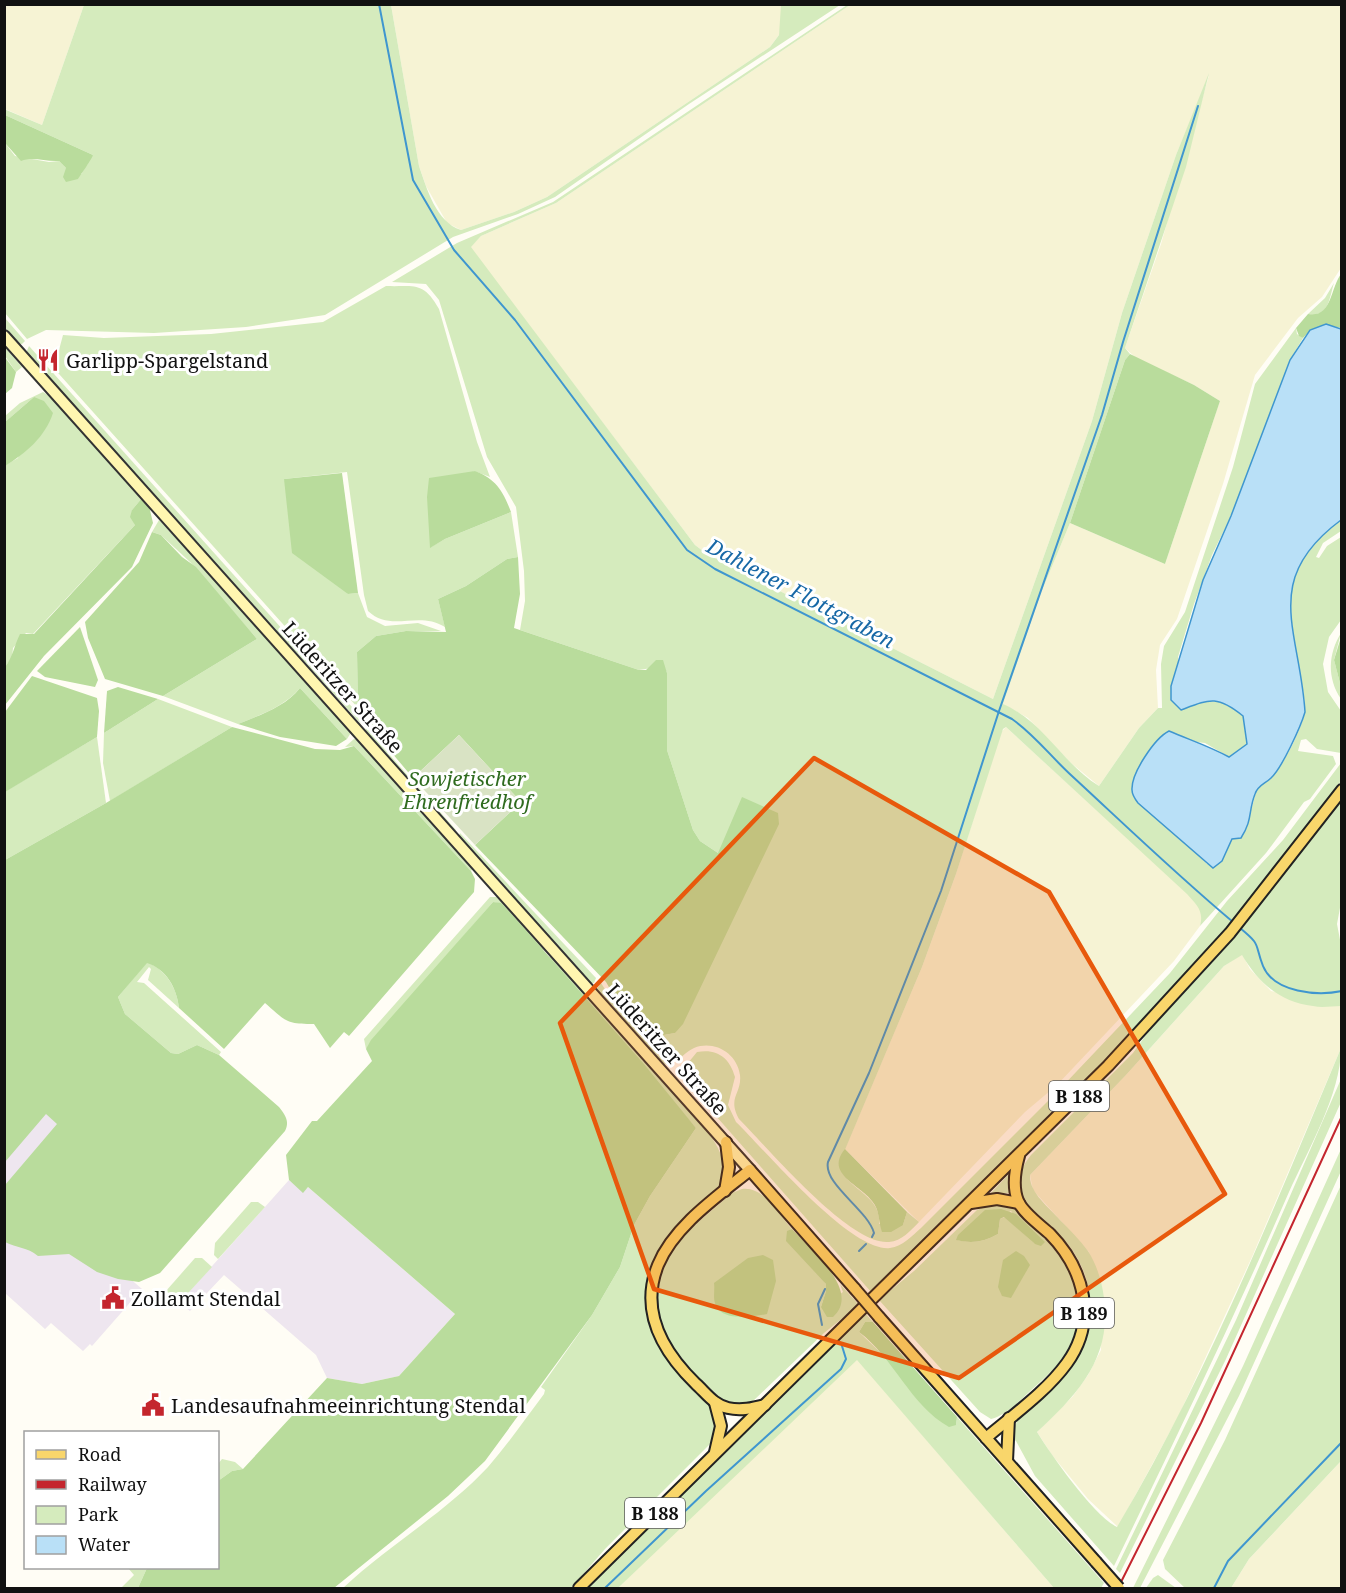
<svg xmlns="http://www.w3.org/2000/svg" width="1346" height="1593" viewBox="0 0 1346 1593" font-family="'Noto Serif',serif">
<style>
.industrial{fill:#eee6ef}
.farmland{fill:#f6f3d4}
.green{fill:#d5ebbd;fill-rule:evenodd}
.forest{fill:#b9dc9c}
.cemetery{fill:#d9e3c4}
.water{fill:#b9e0f7;stroke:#3f96cf;stroke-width:1.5}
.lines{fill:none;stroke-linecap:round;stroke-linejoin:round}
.stream{stroke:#3f96cf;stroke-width:2}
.secondary-casing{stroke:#333;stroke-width:14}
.primary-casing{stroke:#222;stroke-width:14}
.secondary{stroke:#fff6b0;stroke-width:10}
.primary{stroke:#f9d66b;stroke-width:10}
.rail{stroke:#c4262e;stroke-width:2}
.primary-bridge-casing{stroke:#222;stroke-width:14;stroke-linecap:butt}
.primary-bridge{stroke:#f9d66b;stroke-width:10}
.marked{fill:#e8590c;fill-opacity:0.2;stroke:#e8590c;stroke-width:4.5;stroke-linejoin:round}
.labels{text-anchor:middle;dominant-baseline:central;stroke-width:6;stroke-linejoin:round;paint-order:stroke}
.shield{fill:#fff;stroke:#585858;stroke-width:1.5}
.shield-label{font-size:18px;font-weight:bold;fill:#111}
.poi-label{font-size:20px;fill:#111;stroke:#fff;text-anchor:start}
.street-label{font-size:20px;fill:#111;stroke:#fff}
.park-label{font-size:20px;font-style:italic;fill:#2f6b1f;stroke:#fff}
.water-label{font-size:21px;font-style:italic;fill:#1768a6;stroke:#fff}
</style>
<rect width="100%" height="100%" fill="#fffdf5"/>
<g class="industrial">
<polygon points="47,1109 67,1126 20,1184 142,1289 92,1346 90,1344 83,1351 51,1323 45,1329 5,1293 5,1158"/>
<polygon points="289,1180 303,1192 308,1187 455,1314 399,1376 362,1384 327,1378 316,1355 224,1275 190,1311 179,1303"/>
</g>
<g class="farmland">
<polygon points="4,5 84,5 42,125 5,109"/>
<polygon points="391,5 781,5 781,24 779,35 770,47 547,197 514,212 461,230 447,223 426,186 419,166"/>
<polygon points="850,5 1341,5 1341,268 1322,297 1298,318 1255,375 1223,484 1177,619 1160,645 1156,670 1158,708 1139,728 1099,786 1071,763 1028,718 1003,704 1041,593 1070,523 1165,564 1220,401 1194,385 1136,358 1125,348 1161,244 1209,75 1176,155 1122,313 1092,421 993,699 707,554 695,545 470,247 481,236 556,203"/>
<polygon points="1006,727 1188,894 1199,907 1203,917 1200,926 1174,961 1057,1085 1025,1112 919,1222 845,1149 922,967 956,874 1001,732"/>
<polygon points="1242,954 1250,969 1271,991 1341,1006 1341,1048 1252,1257 1178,1417 1118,1527 1088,1499 1052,1455 1037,1432 1073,1396 1088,1375 1101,1350 1089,1252 1033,1190 1030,1175 1126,1075 1224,966"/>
<polygon points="857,1359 1054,1588 618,1588 667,1539"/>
<polygon points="1341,1461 1341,1588 1231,1588 1249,1559"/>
</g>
<g class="green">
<path d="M 84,5 L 391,5 L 419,166 C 427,189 436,222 461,230 L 514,212 L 547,197 L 770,47 L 779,35 L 781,5 L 840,5 L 689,104 L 555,197 L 518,214 L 453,237 L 325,315 L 246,327 L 154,333 L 46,330 L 27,339 L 5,313 L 5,143 L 15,156 L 49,162 L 59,161 L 66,168 L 82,174 L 83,166 L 93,155 L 5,115 L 4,109 L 42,125 Z"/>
<path d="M 847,5 L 850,5 L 556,203 L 481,236 L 471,247 L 695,545 L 707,554 L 993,699 L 1092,421 L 1122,313 L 1176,155 L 1209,73 L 1186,167 L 1125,348 L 1130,354 L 1125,360 L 1070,523 L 1041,593 L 1003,704 C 1044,722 1062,763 1099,786 L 1139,728 L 1158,708 L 1162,708 L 1161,664 L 1164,646 L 1185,612 L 1233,467 L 1255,384 L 1296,328 L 1297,334 L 1303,338 L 1290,360 L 1231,516 L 1212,555 L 1194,604 L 1178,657 L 1181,710 C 1210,699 1217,696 1243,716 L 1247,744 L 1229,757 L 1205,743 L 1189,741 L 1179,735 L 1132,792 L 1138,803 L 1179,836 L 1207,864 C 1227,849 1241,830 1252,807 C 1254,802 1254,796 1257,790 C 1261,784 1265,783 1270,779 C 1282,769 1304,725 1305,710 C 1305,695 1301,680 1298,665 C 1287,598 1282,564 1341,520 L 1341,531 L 1323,543 L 1316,557 L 1319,558 L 1327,546 L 1341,537 L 1341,620 L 1329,637 L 1323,664 L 1328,692 L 1341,711 L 1341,753 L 1317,749 L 1306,739 L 1301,740 L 1298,751 L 1333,756 L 1336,764 L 1310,799 L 1304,802 L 1266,853 L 1200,926 C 1204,911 1197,905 1187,894 L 1006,727 L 1003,729 L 956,874 L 922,967 L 839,1164 C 845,1190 882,1194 879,1224 L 903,1225 L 907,1212 L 919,1222 C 910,1231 902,1241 889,1242 C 850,1246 768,1148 739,1119 C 727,1097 742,1094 740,1075 C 737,1053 714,1040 694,1048 C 685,1052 679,1061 670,1064 L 647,1038 L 675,1033 L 718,853 L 700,841 L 693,830 L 667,750 L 667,673 L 664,666 L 639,670 L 520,630 L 525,601 L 524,571 L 516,507 L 487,457 L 439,300 L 426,284 L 392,282 L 457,243 L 553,202 Z"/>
<path d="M 1334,283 C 1329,299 1329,317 1308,314 L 1325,298 Z"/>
<path d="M 386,286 C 415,287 423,281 439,309 L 477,442 L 490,477 L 474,471 L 431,547 L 445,539 L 511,512 L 518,557 L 507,559 L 466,586 L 438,599 L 445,627 C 418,610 391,633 368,611 L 364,595 L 347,472 L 284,479 L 348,594 L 358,593 L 367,617 L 385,626 L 418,623 L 441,631 L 406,631 L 376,636 L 357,652 L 358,708 L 42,355 L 59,350 L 63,335 L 104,338 L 211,334 L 323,322 Z"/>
<polygon points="5,318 25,341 22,344 18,344 5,328"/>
<polygon points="4,346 22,367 16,372 5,356"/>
<polygon points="29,346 352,707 361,724 26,353"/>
<polygon points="43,392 54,399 142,498 132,510 135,525 33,634 26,633 13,648 12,658 5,667 4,466 18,458 34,397 5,422 5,416 20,403"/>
<path d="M 159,520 L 352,731 L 347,739 L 300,688 C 284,707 260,715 238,724 L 163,696 L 257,639 L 190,562 L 161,535 L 152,532 Z"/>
<path d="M 1341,633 L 1334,660 L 1341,687 L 1341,699 C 1327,678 1328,654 1341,633 Z"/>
<polygon points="158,699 232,727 110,801 103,763 104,733"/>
<polygon points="366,728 456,830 454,831 365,731"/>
<polygon points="97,737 106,803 5,860 4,792"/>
<polygon points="354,739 360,740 412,798 412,803 420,807 474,866 471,871 354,746 345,747"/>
<path d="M 1341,763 L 1341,781 L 1223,933 L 1130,1036 L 872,1293 L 679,1074 L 697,1052 C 717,1048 730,1058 735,1077 L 728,1105 L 736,1122 C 765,1150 851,1253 890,1248 C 903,1246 912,1236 921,1228 L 1058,1091 L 1170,973 L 1227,901 L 1283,840 Z"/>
<path d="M 1341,799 L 1342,897 L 1337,924 L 1341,945 L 1341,1006 C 1332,1006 1322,1008 1313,1006 C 1279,1002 1258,982 1242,955 L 1224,966 L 1126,1075 L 1030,1175 C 1029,1193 1049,1207 1060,1220 C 1070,1230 1080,1240 1088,1251 C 1097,1265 1102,1282 1104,1298 C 1112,1358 1078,1394 1037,1432 C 1052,1456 1093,1515 1117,1527 C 1207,1376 1273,1210 1341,1048 C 1341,1094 1308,1150 1289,1192 C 1234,1318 1174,1442 1114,1566 L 1035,1476 L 1016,1441 L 1012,1438 C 1014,1419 1025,1411 1039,1399 C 1074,1366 1097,1339 1088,1288 C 1086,1274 1079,1259 1070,1247 C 1047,1218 997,1196 1031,1155 L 1133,1053 L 1148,1032 L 1253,913 Z"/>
<polygon points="460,833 596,978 594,983 591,983 459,836"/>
<polygon points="490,897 498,897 503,901 544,945 543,952 501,904 493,902 366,1049 364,1039"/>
<path d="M 547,956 L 554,958 L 701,1123 C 711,1136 725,1154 724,1172 C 723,1197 680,1219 665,1240 C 656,1253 649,1270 647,1286 C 642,1329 662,1359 691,1387 C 698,1394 710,1401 714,1410 C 718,1421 715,1431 712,1442 L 605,1549 L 571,1588 L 343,1588 C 389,1545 445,1513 488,1467 C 508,1444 526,1418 544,1394 L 545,1390 L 541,1387 L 592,1315 L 620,1267 L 634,1225 L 650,1196 L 696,1128 Z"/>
<path d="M 147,962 C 166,970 177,988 179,1008 L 148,980 L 151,969 L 149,967 L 137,982 L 144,983 L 221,1052 L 219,1055 L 197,1045 L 178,1054 L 171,1053 L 125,1014 L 118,997 Z"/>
<polygon points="601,983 617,1008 667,1065 659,1061 596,990"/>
<polygon points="1341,1079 1341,1102 1226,1359 1120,1573 1116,1569 1236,1320"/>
<polygon points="1341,1149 1341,1171 1239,1396 1140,1588 1133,1588 1243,1366"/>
<polygon points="1010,1173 1009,1193 990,1194"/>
<polygon points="1341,1185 1341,1461 1249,1559 1231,1588 1185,1588 1165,1569 1163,1560 1225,1440"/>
<path d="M 742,1189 C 764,1186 779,1215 792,1229 L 790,1230 L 826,1284 L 826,1291 L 821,1307 L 843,1292 L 840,1284 L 859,1305 L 824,1333 L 752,1402 L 730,1404 L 724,1401 L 685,1366 L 666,1339 L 658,1317 L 657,1294 L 660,1273 L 668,1255 L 682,1236 L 732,1193 Z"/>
<polygon points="251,1202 258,1202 265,1207 218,1259 214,1255 215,1243"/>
<path d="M 994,1202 L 1012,1206 L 1018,1211 C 1077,1266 1112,1320 1038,1384 C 1024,1396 1009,1414 991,1419 L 980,1412 L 879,1300 L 914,1271 L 977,1210 ZM 1011,1211 L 1035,1244 L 1005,1217 L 1000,1219 L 998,1234 C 984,1242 972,1244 957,1240 Z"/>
<polygon points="195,1258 202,1258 212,1267 179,1303 166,1291"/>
<polygon points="865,1313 873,1322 865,1322 859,1332 956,1425 957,1417 1104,1583 1101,1588 1054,1588 857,1360 618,1588 586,1588"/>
<polygon points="222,1459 235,1462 243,1469 232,1471 218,1481 218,1464"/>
<polygon points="128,1568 147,1568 138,1588 121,1588 134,1575"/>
<polygon points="1158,1575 1176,1588 1146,1588 1153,1578"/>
</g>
<g class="forest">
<path d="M 5,115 L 93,155 C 93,157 80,176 78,179 L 66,182 L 63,177 L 66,168 L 59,161 C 45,162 33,156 21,161 L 5,143 Z"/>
<path d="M 1341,274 L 1341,328 C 1325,324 1315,324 1303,338 L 1299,336 L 1296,328 L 1308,314 C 1332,318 1330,289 1341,274 Z"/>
<polygon points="1130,354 1194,385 1220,401 1165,564 1070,523 1125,360"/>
<polygon points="4,356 16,372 12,388 5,394"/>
<path d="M 34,397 L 44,401 L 53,413 C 45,437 26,453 5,466 L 5,422 Z"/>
<path d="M 475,471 C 496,479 503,491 511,512 L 445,539 L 430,548 L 427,497 L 429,478 Z"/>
<polygon points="342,473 358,593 348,594 292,553 284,479"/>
<path d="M 142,498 L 149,506 L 153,523 L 132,567 L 44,656 L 5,705 L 5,667 C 13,657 14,646 20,634 L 34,634 L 135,525 L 130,517 L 132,510 Z"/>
<polygon points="152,532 161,535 182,557 196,567 257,639 163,696 105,679 88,638 85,622 139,562"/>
<polygon points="518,557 520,594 514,628 639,670 646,670 656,660 663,660 667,673 667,750 693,830 700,841 718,853 742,797 778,813 779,824 683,1024 675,1033 647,1038 620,1006 606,982 475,845 521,802 459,735 413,778 370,727 358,708 357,652 376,636 406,631 446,632 438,599 466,586 507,559"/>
<polygon points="80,627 98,680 95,687 45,677 37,671"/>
<polygon points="1341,637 1341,687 1334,660"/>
<polygon points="32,676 97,698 99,711 97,737 5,792 5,712"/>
<polygon points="118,687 158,699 104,733 107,691"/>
<path d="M 300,688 L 347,739 L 336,746 L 280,737 L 238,724 C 260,715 285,707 300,688 Z"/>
<path d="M 232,727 L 315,749 L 340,750 L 354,746 L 471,871 L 475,879 L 474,892 L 349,1036 L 344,1032 L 330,1048 L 314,1024 C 285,1024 286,1021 265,1003 L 224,1049 L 179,1008 C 177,988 166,969 147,963 L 118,997 L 125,1014 L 171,1053 L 178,1054 L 197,1045 L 219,1055 L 279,1107 C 285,1115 290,1121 285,1131 L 160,1273 L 139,1282 L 118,1279 L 97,1272 L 69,1254 L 38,1256 C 27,1247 17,1248 5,1242 L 5,1185 L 57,1124 L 46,1114 L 5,1162 L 5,860 L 106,803 Z"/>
<polygon points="493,902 501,903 514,917 643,1063 696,1128 650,1196 634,1225 620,1267 592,1315 485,1461 448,1496 334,1588 138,1588 147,1568 218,1568 218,1481 232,1471 243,1469 327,1378 362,1384 399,1376 455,1314 308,1187 303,1193 289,1180 286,1155 312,1121 317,1121 372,1061 366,1049 371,1040"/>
<path d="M 845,1149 L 907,1212 L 903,1225 L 891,1232 L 882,1232 C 878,1221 880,1210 872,1201 C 861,1185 824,1174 845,1149 Z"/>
<path d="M 1001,1209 L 1016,1214 L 1045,1242 L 1041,1246 L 1035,1244 L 1004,1217 L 1000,1219 L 998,1234 C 984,1242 972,1244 956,1240 L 958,1235 L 985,1210 Z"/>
<path d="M 792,1229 C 810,1249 862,1291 833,1317 L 827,1317 L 821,1307 L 826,1291 L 826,1284 L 786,1241 L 787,1231 Z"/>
<polygon points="1016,1251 1024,1256 1030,1265 1011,1298 1002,1296 998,1287 1003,1260"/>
<path d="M 763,1255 L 773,1260 L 776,1281 L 767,1314 C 753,1317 720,1322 715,1303 C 713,1297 715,1289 714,1283 L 748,1258 Z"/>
<path d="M 865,1322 L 873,1322 L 957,1417 L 956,1425 L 949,1427 C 910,1405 894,1358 859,1332 Z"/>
</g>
<polygon class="cemetery" points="459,735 521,802 475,845 413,778"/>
<path class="water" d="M 1326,324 L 1341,329 L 1341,520 C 1260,580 1300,630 1305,712 C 1301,726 1282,768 1271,778 C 1265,784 1258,785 1255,794 C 1248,812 1253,819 1241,838 L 1232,839 L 1222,861 L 1213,868 L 1138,803 C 1135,799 1132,795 1132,790 C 1131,773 1155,738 1169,731 C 1190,740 1209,746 1229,757 L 1247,744 L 1243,716 C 1217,695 1210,699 1181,710 L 1171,700 L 1171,686 L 1203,580 L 1231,516 L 1290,360 L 1310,330 Z"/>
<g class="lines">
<g class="stream">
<path d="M 379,4 L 413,180 L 454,250 L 515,320 L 687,550 L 715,569 L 1012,719 C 1035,735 1051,757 1072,776 C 1125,825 1178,876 1233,922"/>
<path d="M 1240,928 C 1262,946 1254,943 1263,966 C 1274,993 1318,996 1342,991"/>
<path d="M 872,1237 L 874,1233 C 868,1210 823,1184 828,1162 L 869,1073 L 941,891 L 999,711 L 1102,415 L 1123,342 L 1198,106"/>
<polyline points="859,1251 866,1244"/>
<polyline points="822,1325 818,1304 825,1289"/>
<polyline points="605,1588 706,1491 841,1369 846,1359 842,1346"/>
<polyline points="1214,1588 1228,1561 1342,1442"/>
</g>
<g class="secondary-casing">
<polyline id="secondary" points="4,336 750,1170"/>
</g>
<g class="primary-casing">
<g id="primary">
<polyline points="725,1191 729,1167 726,1142"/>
<polyline points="971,1203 997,1199 1019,1203"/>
<polyline points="879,1317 1096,1562"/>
<path d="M 765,1405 C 753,1408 741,1411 728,1408 C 714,1405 706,1393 696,1384 C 663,1352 639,1312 658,1265 C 674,1226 718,1196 750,1170 L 855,1289"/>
<path d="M 986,1438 C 1013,1415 1046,1392 1067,1363 C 1098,1320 1084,1269 1050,1234 C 1040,1225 1023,1213 1018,1201 C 1012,1186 1015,1170 1019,1156"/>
<polyline points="715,1452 721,1426 715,1403"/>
<polyline points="1007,1461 1009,1418"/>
<polyline points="579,1588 1108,1066 1230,933 1342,790"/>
</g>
</g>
<use href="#secondary" class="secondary"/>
<use href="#primary" class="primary"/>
<polyline class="rail" points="1118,1588 1201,1423 1342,1116"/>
<g class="primary-bridge-casing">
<g id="primary-bridge">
<polyline points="855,1289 879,1317"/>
<polyline points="1096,1562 1119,1588"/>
</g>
</g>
<use href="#primary-bridge" class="primary-bridge"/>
</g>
<path class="marked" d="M 814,758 L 1049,892 L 1225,1194 L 959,1378 L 654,1289 L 560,1023 Z"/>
<defs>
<g id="restaurant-bare" transform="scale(1.8)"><path d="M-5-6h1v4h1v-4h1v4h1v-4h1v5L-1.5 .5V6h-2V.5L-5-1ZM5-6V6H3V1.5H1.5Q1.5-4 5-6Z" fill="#c4262e" stroke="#fff" stroke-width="2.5" paint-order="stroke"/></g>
<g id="civic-bare" transform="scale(1.8)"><path d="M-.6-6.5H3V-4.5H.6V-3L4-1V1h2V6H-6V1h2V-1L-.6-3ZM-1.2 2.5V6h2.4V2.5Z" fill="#c4262e" stroke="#fff" stroke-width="2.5" paint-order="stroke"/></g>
</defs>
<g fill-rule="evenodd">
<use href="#restaurant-bare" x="48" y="360"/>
<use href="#civic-bare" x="113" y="1298"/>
<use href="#civic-bare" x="153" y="1405"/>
</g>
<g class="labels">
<g class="shield">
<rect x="1049" y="1081" width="60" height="30" rx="4.5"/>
<rect x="1054" y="1298" width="60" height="30" rx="4.5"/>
<rect x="625" y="1498" width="60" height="30" rx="4.5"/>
</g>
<g class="shield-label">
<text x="1079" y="1096">B 188</text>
<text x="1084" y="1313">B 189</text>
<text x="655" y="1513">B 188</text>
</g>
<g class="poi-label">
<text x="66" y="360">Garlipp-Spargelstand</text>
<text x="131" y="1298">Zollamt Stendal</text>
<text x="171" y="1405">Landesaufnahmeeinrichtung Stendal</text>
</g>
<g class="street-label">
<text transform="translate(343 687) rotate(48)">Lüderitzer Straße</text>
<text transform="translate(667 1049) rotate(48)">Lüderitzer Straße</text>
</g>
<g class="park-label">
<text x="467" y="778">Sowjetischer<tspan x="467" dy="23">Ehrenfriedhof</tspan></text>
</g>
<g class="water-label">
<text transform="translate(801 593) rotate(28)">Dahlener Flottgraben</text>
</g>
</g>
<rect width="1346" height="1593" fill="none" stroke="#111111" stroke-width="12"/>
<rect x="24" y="1431" width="195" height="138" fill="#ffffff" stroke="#a0a0a0" stroke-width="1.5"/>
<rect x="36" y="1450" width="30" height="9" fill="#f9d66b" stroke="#a0a0a0" stroke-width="1.5"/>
<text x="78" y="1461" font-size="18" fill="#111111">Road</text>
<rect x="36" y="1480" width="30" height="9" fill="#c4262e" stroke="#a0a0a0" stroke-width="1.5"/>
<text x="78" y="1491" font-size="18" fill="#111111">Railway</text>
<rect x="36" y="1506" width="30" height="18" fill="#d5ebbd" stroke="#a0a0a0" stroke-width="1.5"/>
<text x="78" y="1521" font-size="18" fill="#111111">Park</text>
<rect x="36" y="1536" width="30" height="18" fill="#b9e0f7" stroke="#a0a0a0" stroke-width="1.5"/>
<text x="78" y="1551" font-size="18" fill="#111111">Water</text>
</svg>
